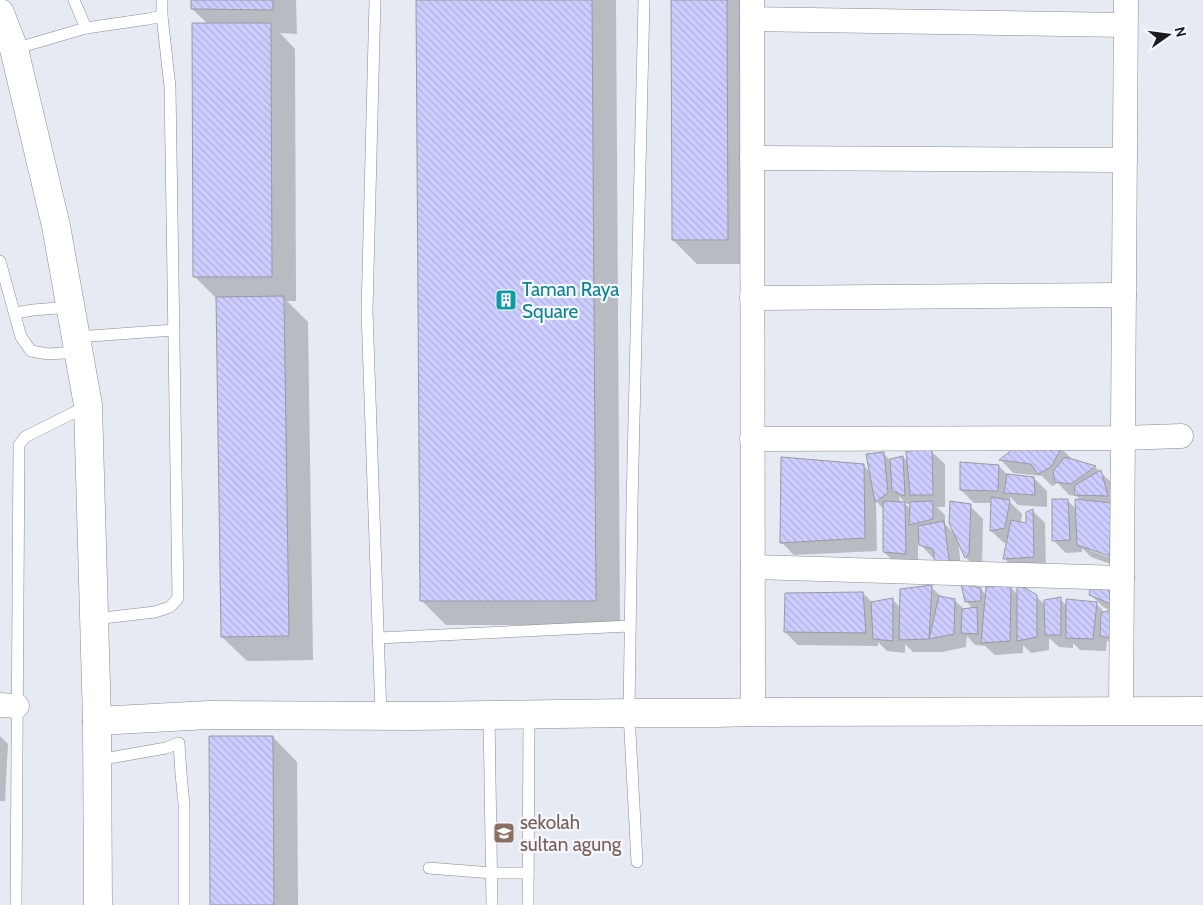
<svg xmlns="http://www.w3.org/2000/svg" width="1203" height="905" viewBox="0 0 1203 905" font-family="Cabin,sans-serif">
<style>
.shadow{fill:#0003;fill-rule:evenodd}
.building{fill:url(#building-back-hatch);stroke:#9999a2}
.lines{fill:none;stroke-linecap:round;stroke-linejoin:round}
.lane-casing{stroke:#878a92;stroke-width:12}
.street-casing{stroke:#878a92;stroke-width:25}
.secondary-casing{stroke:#878a92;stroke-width:29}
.lane{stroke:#fff;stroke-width:11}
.street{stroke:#fff;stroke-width:24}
.secondary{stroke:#fff;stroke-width:28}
.labels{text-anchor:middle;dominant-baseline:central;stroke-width:4.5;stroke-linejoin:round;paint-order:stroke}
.culture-label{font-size:19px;fill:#0d838f;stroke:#f4f7fe;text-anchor:start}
.education-label{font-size:19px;fill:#785e54;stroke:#f4f7fe;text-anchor:start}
</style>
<defs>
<pattern id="building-back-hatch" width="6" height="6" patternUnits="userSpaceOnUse" patternTransform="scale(1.25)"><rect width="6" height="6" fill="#cdcdff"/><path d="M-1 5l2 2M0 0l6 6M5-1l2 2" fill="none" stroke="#afafda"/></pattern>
</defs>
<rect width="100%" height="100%" fill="#e6eaf3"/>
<g class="shadow">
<polygon points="192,0 296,0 297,34 280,33 295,49 296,301 287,301 308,322 313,660 247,661 222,637 217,299 194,276 208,24 192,9"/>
<polygon points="417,0 616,0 620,625 446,625 421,600"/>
<polygon points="673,0 750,0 752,264 697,264 673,240"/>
<path d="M 1018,446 L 1061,448 L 1074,461 L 1095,467 L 1113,484 L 1122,568 L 1091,557 L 1082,548 L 1082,552 L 1066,553 L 1053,540 L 1067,500 L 1076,509 L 1082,501 L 1076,496 L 1069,495 L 1058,483 L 1052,486 L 1042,476 L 1013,473 L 1001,460 ZM 1089,548 L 1116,557 L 1115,559 L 1089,550 Z"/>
<path d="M 932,452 L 945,464 L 945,507 L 937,507 L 945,515 L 945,524 L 955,534 L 970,506 L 983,519 L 982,567 L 979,570 L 966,558 L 958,539 L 962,578 L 933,558 L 918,542 L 918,566 L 897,565 L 884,552 L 884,510 L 876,501 L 877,551 L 794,555 L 781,542 L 863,465 L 871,473 L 884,454 L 890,460 L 903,457 L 909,463 ZM 899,496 L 905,503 L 911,505 L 911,509 L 904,503 L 900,503 Z"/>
<polygon points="999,466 1008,475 1034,478 1047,491 1047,507 1018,505 1010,497 1010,502 1022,514 1021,523 1028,524 1033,511 1045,523 1046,570 1017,571 1005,559 1008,542 1004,543 991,531 992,503 974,503 961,490"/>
<polygon points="1108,585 1121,598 1123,616 1103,607 1090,594"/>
<polygon points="931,587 943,598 954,600 965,610 973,609 966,601 981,589 986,595 987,588 1011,588 1018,595 1036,596 1046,606 1060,599 1067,606 1096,603 1105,613 1114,648 1107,640 1106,651 1080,650 1073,643 1073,648 1059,647 1049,638 1049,650 1031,653 1023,645 1023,653 995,655 985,646 975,645 967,636 966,647 942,652 913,652 905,644 905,653 887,651 878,642 878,646 798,645 785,632 863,593 873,603 893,600 901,608"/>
<polygon points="0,736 8,744 5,801 0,801"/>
<polygon points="273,737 297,762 298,905 211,905"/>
</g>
<g class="building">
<polygon points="191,0 273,0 273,10 191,9"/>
<polygon points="416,0 592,0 596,601 420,601"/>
<polygon points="671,0 727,0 728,240 672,240"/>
<polygon points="192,23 271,23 272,277 193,277"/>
<polygon points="284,296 289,636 221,637 216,297"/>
<polygon points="1018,445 1062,447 1051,467 1038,474 1031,464 999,460"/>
<polygon points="932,450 933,495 910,495 906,451"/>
<polygon points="884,452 888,493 875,502 866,454"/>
<polygon points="903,456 905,496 892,491 890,459"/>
<polygon points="781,457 864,464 865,538 780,543"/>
<polygon points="1065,457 1096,466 1071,484 1055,482 1053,471"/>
<polygon points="960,462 999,465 998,491 960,490"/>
<polygon points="1101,470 1108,496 1074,495 1075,485"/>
<polygon points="1007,474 1034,477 1035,495 1004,493"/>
<polygon points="991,497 1010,500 1005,528 990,531"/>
<polygon points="1052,499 1068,499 1070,540 1052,541"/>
<polygon points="1075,499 1111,503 1110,556 1077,545"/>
<polygon points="883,501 905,502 906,554 883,552"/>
<polygon points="933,501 933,519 909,525 910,502"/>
<polygon points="950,501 971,504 969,554 965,558 949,523"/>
<polygon points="1033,509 1034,557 1003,559 1011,520 1026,523 1026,512"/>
<polygon points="944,521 950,566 935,565 933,549 919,545 918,526"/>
<polygon points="1017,583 1037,595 1037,637 1017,641"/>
<polygon points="961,584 981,588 981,601 965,602"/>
<polygon points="1091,584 1108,584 1111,604 1089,595"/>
<polygon points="932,585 929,639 899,640 900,589"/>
<polygon points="1011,586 1010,641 981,643 986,587"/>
<polygon points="863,592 866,633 784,632 785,593"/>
<polygon points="939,596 955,599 954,634 929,639"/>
<polygon points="1061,597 1061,635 1045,635 1044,600"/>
<polygon points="893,598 893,641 873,639 871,602"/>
<polygon points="1066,599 1097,602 1093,639 1066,638"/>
<polygon points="977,607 978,634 961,633 962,609"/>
<polygon points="1110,610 1111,638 1100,636 1101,613"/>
<polygon points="209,736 273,736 274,905 210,905"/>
</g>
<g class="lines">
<g class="lane-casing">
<g id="lane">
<polyline points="74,0 86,28"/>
<polyline points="375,0 367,311 381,715"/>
<polyline points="14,49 86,28 148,19 162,16"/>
<polyline points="0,261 21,337 31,351 48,354 78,352"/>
<polyline points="15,313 33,310 70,307"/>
<polyline points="76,337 174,330"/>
<polyline points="94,619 155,612 170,607 178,598 170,87 162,16 162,0"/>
<polyline points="378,638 630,626"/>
<polyline points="489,715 492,905"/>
<polyline points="98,760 166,748 179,743 181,774 184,804 184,905"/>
<polyline points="637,862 629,713 632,505 644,0"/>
<polyline points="429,868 492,873 528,873"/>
<polyline points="16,905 19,445 25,437 87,406"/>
<polyline points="528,905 529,715"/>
</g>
</g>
<g class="street-casing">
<g id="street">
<polyline points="752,0 753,712"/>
<polyline points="752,19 1125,25"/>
<polyline points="752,158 1125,160"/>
<polyline points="752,298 1124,295"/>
<polyline points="752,439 1123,438 1181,436"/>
<polyline points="753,567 1122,578"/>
<polyline points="0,705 17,706"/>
<polyline points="1121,712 1126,0"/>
</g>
</g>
<g class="secondary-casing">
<g id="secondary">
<polyline points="0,13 14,49 56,226 88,405 97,721 98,905"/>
<polyline points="97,721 209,715 412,716 629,713 717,713 753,712 1203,711"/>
</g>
</g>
<use href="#lane" class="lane"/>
<use href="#street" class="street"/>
<use href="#secondary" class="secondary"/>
</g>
<defs>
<g id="building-square" transform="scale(1.125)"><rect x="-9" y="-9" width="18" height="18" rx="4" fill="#0f9aa8" stroke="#f4f7fe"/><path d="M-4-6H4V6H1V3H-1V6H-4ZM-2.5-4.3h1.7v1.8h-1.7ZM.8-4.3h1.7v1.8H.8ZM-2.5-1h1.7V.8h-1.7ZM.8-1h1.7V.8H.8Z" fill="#fff"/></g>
<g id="school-square" transform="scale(1.125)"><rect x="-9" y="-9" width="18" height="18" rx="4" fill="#8d6e63" stroke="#f4f7fe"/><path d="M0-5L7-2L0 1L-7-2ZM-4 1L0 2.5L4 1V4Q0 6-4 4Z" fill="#fff"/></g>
</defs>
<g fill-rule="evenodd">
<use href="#building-square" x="506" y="300"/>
<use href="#school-square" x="504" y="833"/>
</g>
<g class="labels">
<g class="culture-label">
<text x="522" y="289">Taman Raya<tspan x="522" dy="22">Square</tspan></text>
</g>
<g class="education-label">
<text x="520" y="822">sekolah<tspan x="520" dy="22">sultan agung</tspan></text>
</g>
</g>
<g transform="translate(1168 35) rotate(76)" stroke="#f4f7fe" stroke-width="4" paint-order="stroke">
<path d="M0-4L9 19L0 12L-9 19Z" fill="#191b1e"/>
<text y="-8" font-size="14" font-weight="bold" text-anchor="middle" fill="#191b1e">N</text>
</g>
</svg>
